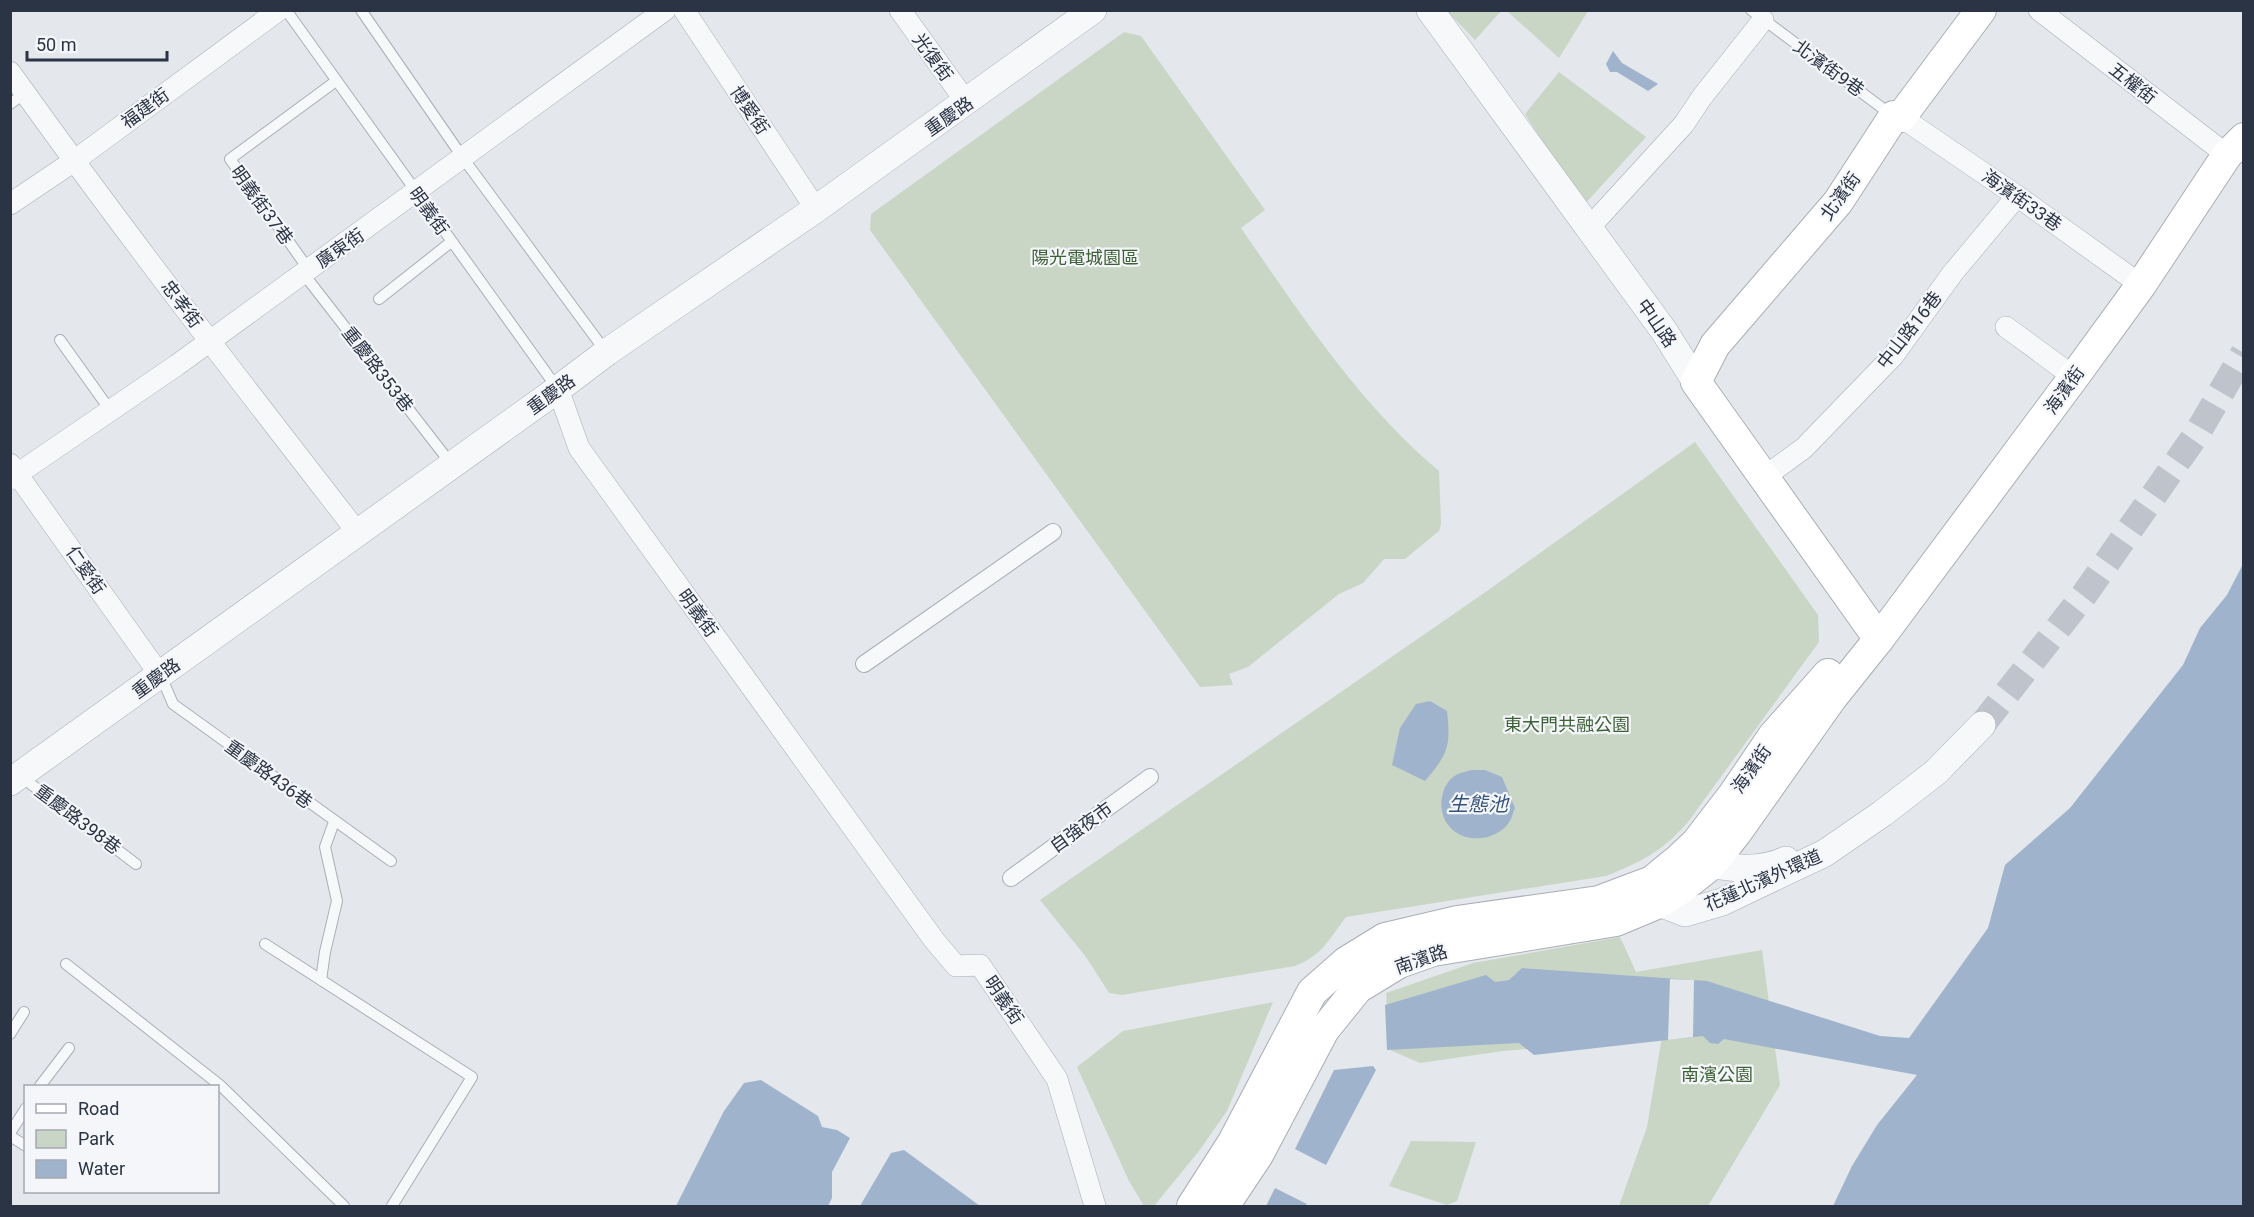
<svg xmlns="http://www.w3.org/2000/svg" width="2254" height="1217" viewBox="0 0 2254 1217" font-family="Roboto,'Noto Sans TC',sans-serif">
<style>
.green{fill:#c9d6c5}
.water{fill:#9fb4cc}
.pier{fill:#e4e7ec}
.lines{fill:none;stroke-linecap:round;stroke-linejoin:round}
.tertiary-tunnel{stroke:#bfc3cb;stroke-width:27;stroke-dasharray:27 14;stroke-linecap:butt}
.service-casing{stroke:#a9aeb7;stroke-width:12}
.pedestrian-casing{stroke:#a9aeb7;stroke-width:18}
.minor-casing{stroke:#a9aeb7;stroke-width:22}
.tertiary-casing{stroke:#a9aeb7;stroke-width:28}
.secondary-casing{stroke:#a9aeb7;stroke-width:32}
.service{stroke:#f7f8fa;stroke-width:10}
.pedestrian{stroke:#f7f8fa;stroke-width:16}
.minor{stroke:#f7f8fa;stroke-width:21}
.tertiary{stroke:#f7f8fa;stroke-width:27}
.secondary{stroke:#fff;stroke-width:30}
.labels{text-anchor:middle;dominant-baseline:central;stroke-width:4.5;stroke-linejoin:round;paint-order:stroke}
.street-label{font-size:18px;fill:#2b3445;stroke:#f4f6f9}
.park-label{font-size:18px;fill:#3f6138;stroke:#f4f6f9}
.water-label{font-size:20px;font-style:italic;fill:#34527a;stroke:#f4f6f9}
</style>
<rect width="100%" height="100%" fill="#e4e7ec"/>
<g class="green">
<polygon points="1449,10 1501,11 1475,40 1448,12"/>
<polygon points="1507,11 1588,11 1559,58"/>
<path d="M 1124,32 L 1141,36 L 1265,210 L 1241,228 C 1300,313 1359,404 1439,471 L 1441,524 L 1439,531 L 1405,559 L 1384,559 L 1363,583 L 1339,594 L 1248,667 L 1229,674 L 1233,685 L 1200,687 L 870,230 L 871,214 Z"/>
<polygon points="1559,72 1646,137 1583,206 1525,114"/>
<path d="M 1695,442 L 1818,615 L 1819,642 L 1688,822 C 1663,851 1641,862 1606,876 L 1346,917 C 1328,940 1324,954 1295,966 L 1122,995 L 1109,993 L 1086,957 L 1040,900 L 1487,591 Z"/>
<polygon points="1620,937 1636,972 1762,950 1780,1085 1708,1206 1619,1206 1647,1127 1662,1037 1503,1051 1420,1063 1390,1050 1386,993 1473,963"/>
<polygon points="1273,1002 1227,1111 1199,1151 1154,1206 1144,1206 1129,1181 1077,1067 1123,1031"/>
<polygon points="1411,1141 1476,1142 1457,1201 1447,1205 1389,1186"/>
</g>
<g class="water">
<polygon points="1613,51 1622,63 1658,84 1648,91 1617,72 1610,72 1606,64"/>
<polygon points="2243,564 2243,1206 1833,1206 1852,1166 1877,1125 1917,1075 1724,1039 1718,1044 1710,1043 1703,1036 1534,1055 1519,1043 1387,1050 1385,1005 1486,975 1495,982 1509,980 1522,968 1707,981 1880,1036 1909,1038 1988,928 2005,865 2070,808 2183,665 2200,628 2227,595"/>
<path d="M 1430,701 L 1447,711 C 1451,746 1448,754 1425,781 L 1392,765 L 1400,728 L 1416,704 Z"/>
<path d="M 1472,770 L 1485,770 L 1502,777 L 1515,808 C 1513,812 1512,818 1510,821 C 1498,841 1464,845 1449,826 C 1436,811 1440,782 1458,774 C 1462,772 1468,771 1472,770 Z"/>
<polygon points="1373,1066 1376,1070 1326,1165 1295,1149 1334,1070"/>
<polygon points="761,1080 818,1116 822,1127 837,1130 850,1138 832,1172 832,1198 828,1206 676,1206 724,1111 744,1083"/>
<polygon points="904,1150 980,1206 860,1206 891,1153"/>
<polygon points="1275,1188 1307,1204 1305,1206 1266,1206"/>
</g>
<polygon class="pier" points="1670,979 1694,980 1693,1037 1668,1040"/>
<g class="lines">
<polyline class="tertiary-tunnel" points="1982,725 2084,595 2198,432 2244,353"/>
<g class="service-casing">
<g id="service">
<polyline points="286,10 557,388"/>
<polyline points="361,10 463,158 606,352"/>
<polyline points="1751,10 1893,116"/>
<polyline points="10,104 25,93"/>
<polyline points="309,270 230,159 336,81"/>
<polyline points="303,273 452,465"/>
<polyline points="379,299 451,242"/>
<polyline points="60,340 110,410"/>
<polyline points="161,676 173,704 391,861"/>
<polyline points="19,775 136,864"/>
<polyline points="265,944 472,1077 392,1206"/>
<polyline points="66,964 221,1086 344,1206"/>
<polyline points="321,980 325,952 337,901 325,847 334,822"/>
<polyline points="10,1034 24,1012"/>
<polyline points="40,1086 69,1048"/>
<polyline points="10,1133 26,1108"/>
<polyline points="10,1136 26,1146"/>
</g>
</g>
<g class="pedestrian-casing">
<g id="pedestrian">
<polyline points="864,664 1053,532"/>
<polyline points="1011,878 1150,777"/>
</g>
</g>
<g class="minor-casing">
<g id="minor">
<polyline points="684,10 816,209"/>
<polyline points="900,10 967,103"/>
<polyline points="2039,10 2227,155"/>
<path d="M 10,72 C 122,229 240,381 358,533"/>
<polyline points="1901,117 2017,196 2141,285"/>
<polyline points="10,204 74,161 279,10"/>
<polyline points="1588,229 1684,124 1702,97 1763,20"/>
<polyline points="2006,327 2074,377"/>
<polyline points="558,389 579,448 934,940 956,966 980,965 1057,1079 1095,1206"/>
<polyline points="10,464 160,675"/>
<polyline points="1763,478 1804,448 1893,356 1952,274 2017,196"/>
<polyline points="10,479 177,365 665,10"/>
</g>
</g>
<g class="tertiary-casing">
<g id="tertiary">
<polyline points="1430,10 1664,331 1696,382"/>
<polyline points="10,782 558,389 607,352 816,209 1093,10"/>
<path d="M 1692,861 C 1723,867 1756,874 1786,860"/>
<polyline points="1659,903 1685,913 1722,902 1825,853 1883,813 1936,772 1982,725"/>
</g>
</g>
<g class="secondary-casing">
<g id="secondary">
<polyline points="1879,639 1696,382 1715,345 1838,202 1894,116 1901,117 1981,10"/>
<polyline points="1192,1206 1233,1142 1312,992 1346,962 1385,938 1457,921 1599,901 1652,881 1680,858 1696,843 1733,795 1773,736 1828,674"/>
<polyline points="1224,1206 1258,1155 1324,1030 1358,988 1399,963 1433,951 1616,921 1659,903 1678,891 1711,865 1737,832 1831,699 1879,639 2074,377 2141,285 2227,155 2244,138"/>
</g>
</g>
<use href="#service" class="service"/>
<use href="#pedestrian" class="pedestrian"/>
<use href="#minor" class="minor"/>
<use href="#tertiary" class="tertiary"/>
<use href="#secondary" class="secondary"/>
</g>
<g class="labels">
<g class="street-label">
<text transform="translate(933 57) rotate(54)">光復街</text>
<text transform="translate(1829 68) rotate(36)">北濱街9巷</text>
<text transform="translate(2133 83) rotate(38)">五權街</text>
<text transform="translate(145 108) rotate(-36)">福建街</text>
<text transform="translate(750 110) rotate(56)">博愛街</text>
<text transform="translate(949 116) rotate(-35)">重慶路</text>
<text transform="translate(1840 196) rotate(-54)">北濱街</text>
<text transform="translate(2022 200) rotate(35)">海濱街33巷</text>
<text transform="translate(262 205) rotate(54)">明義街37巷</text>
<text transform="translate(429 211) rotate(54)">明義街</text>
<text transform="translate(340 248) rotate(-35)">廣東街</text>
<text transform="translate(182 304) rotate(53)">忠孝街</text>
<text transform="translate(1657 323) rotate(55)">中山路</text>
<text transform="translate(1909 330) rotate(-52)">中山路16巷</text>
<text transform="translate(378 369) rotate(52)">重慶路353巷</text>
<text transform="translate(2064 390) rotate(-54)">海濱街</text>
<text transform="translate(551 394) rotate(-36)">重慶路</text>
<text transform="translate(86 570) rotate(55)">仁愛街</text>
<text transform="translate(698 613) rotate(54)">明義街</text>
<text transform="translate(156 678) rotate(-36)">重慶路</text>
<text transform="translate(1751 769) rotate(-55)">海濱街</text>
<text transform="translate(269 774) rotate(36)">重慶路436巷</text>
<text transform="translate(78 819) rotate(37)">重慶路398巷</text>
<text transform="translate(1081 827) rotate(-36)">自強夜市</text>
<text transform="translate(1763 880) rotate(-24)">花蓮北濱外環道</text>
<text transform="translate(1421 959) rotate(-19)">南濱路</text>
<text transform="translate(1004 1000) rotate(56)">明義街</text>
</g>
<g class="park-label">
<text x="1085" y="257">陽光電城園區</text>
<text x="1567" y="724">東大門共融公園</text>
<text x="1717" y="1074">南濱公園</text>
</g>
<g class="water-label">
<text x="1478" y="804">生態池</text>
</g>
</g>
<rect width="2254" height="1217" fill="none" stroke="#2b3445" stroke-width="24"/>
<rect x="24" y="1085" width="195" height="108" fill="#f4f6f9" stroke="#a4a8b1" stroke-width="1.5"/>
<rect x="36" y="1104" width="30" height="9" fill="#ffffff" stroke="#a4a8b1" stroke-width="1.5"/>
<text x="78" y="1115" font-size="18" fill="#2b3445">Road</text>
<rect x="36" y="1130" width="30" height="18" fill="#c9d6c5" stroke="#a4a8b1" stroke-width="1.5"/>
<text x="78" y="1145" font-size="18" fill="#2b3445">Park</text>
<rect x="36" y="1160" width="30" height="18" fill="#9fb4cc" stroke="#a4a8b1" stroke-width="1.5"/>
<text x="78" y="1175" font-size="18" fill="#2b3445">Water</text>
<path d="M27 51v9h140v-9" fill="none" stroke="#2b3445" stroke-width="3"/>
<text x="36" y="51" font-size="18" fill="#2b3445" stroke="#f4f6f9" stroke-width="4.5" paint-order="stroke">50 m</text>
</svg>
